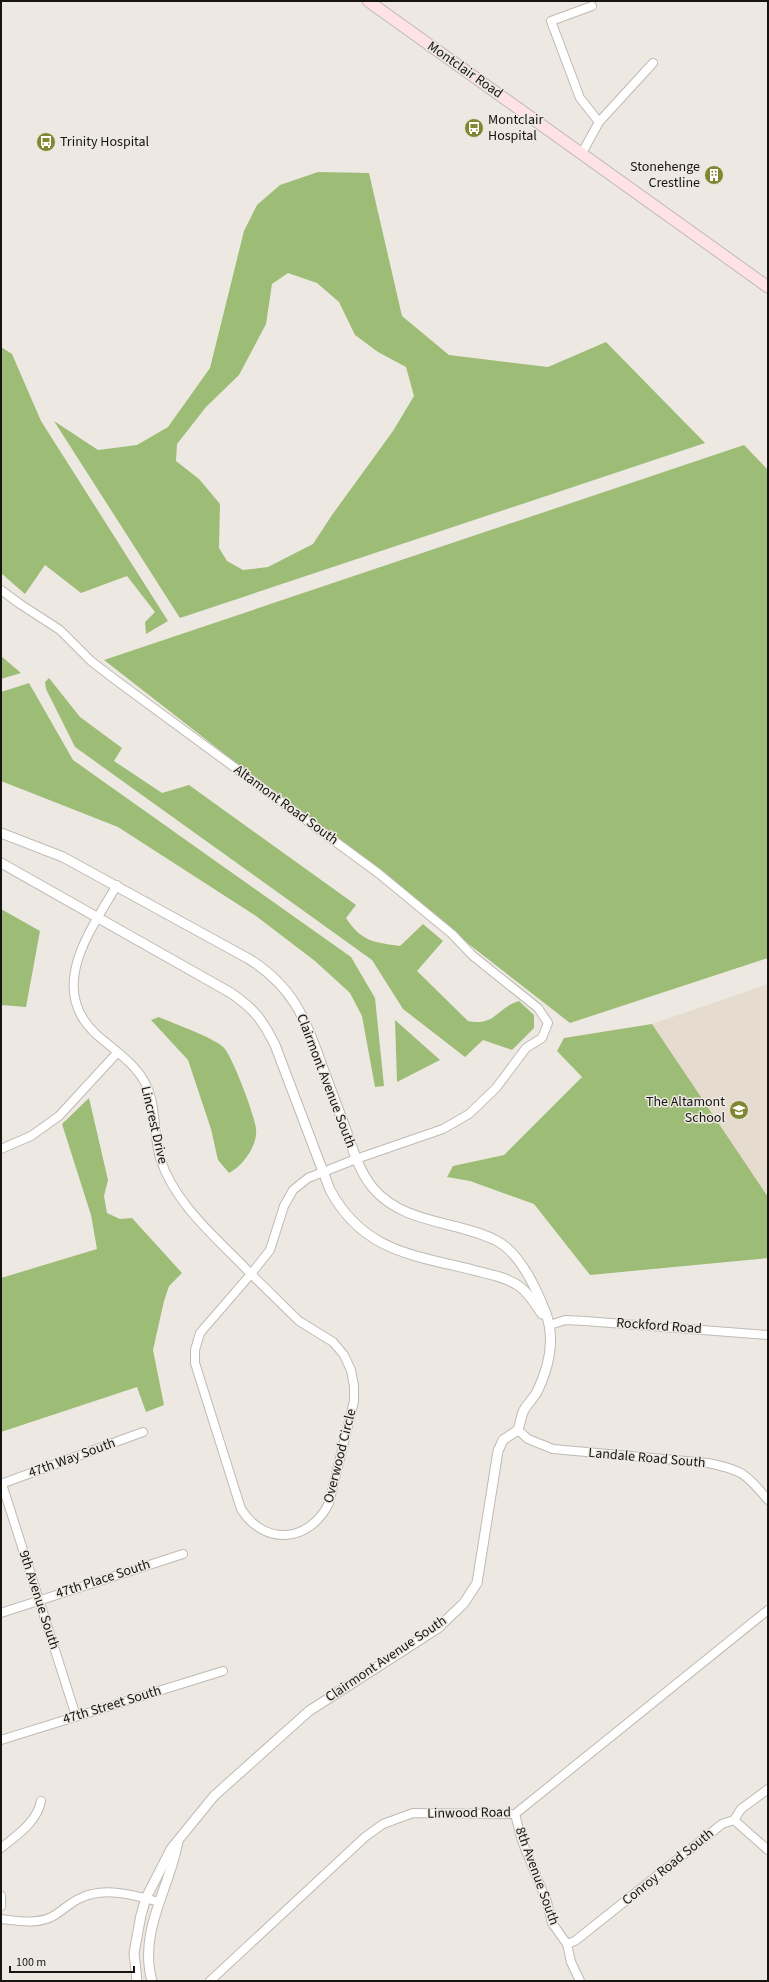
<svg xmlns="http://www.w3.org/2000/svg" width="769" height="1982" viewBox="0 0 769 1982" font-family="'Source Sans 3',sans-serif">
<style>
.built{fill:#e5dccf}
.forest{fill:#9dbc75;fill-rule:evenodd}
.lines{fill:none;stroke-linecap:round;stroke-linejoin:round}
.minor-casing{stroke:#bfbab4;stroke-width:10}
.tertiary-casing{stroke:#bfbab4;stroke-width:11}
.secondary-casing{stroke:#bfbab4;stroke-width:13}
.minor{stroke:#fff;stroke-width:8}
.tertiary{stroke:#fff;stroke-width:9}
.secondary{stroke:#fee2e4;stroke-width:11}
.labels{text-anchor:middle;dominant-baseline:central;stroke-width:3;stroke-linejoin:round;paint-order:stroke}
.street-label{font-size:14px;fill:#161512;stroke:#ede9e2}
.poi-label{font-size:14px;fill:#161512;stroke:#ede9e2;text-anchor:start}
</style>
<rect width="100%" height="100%" fill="#ede9e2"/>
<polygon class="built" points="768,984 768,1197 652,1024"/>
<g class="forest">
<path d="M 318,172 L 369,173 L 402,316 L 449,355 L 548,367 L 606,342 L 705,443 L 180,618 L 54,421 L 98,450 L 137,445 L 168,427 L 210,368 L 244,231 L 257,205 L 280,185 ZM 288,273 L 317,283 L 339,302 L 355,335 L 378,352 L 406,367 L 414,396 L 393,431 L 332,515 L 313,544 L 268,567 L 243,570 L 227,561 L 219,548 L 220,504 L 199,479 L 176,461 L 177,444 L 206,407 L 239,375 L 266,324 L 272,284 Z"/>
<polygon points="1,347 12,354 41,421 168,621 146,634 145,622 155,612 127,576 81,593 45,565 25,594 1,573"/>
<polygon points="744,445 768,470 768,958 570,1023 104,660"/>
<polygon points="1,656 21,673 1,679"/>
<path d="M 49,678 L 80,717 L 122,748 L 114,761 L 162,793 L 189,785 L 356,905 L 346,918 C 362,942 373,942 400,946 L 423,924 L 443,941 L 417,971 L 468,1021 C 495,1027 498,1007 519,1001 L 534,1015 L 534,1028 L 512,1050 L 483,1040 L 465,1057 L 403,1009 L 372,960 L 75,747 L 46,689 L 45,682 Z"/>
<polygon points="29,683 73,760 351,957 375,998 384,1086 375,1087 362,1016 350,993 315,961 256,916 118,827 1,781 1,692"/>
<polygon points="1,909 40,931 26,1007 1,1005"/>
<path d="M 159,1017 C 172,1023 218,1039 225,1049 C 233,1059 255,1116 256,1129 C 258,1145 243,1166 229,1173 L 218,1160 L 211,1129 L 188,1060 L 151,1020 Z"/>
<polygon points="395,1020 440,1060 397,1082"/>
<polygon points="652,1024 768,1197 768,1258 590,1275 534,1204 470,1181 447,1177 453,1166 504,1155 582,1077 557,1051 564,1038"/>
<polygon points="89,1098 108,1180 104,1196 107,1213 120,1219 132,1218 182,1273 169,1286 164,1301 153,1350 164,1405 146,1412 137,1387 1,1432 1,1278 97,1249 91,1215 62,1124"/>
</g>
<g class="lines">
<g class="minor-casing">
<g id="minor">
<polyline points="599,122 653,63"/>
<polyline points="582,153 599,122 580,98 551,21 592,6"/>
<path d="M 1,590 L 20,604 L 60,630 L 91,661 L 117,681 L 378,873 L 452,934 L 473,956 L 538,1008 L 548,1023 L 542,1038 L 526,1048 L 496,1088 L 469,1114 L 443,1129 L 356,1159 L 308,1178 L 293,1190 L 284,1206 L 270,1250 L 251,1274 C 218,1239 175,1205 160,1158 C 153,1135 157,1109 147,1087 C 138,1065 114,1050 97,1035 C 46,989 90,931 117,885"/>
<polyline points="1,1149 31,1136 59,1116 117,1053"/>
<path d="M 251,1274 L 299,1321 L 333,1342 L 344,1355 L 351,1370 L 354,1386 L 354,1401 L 329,1503 C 310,1542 265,1547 241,1509 L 195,1363 L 195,1350 L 200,1333 Z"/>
<polyline points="550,1325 565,1320 585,1321 768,1335"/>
<path d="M 518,1430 L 528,1439 L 553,1449 L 708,1463 C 743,1470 746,1474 768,1500"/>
<polyline points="1,1484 143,1432"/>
<polyline points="2,1484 76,1716"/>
<polyline points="1,1613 183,1554"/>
<polyline points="1,1740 223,1671"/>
<polyline points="515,1814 522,1841 547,1902 552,1923 567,1944 571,1962 580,1981"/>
<polyline points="734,1820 768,1850"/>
<path d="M 1,1848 C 17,1835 37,1822 41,1801"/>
<polyline points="1,1896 1,1906"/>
<path d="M 1,1919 C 18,1921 40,1925 55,1915 C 67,1907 77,1897 92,1894 C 113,1889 138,1896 159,1902"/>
<polyline points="567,1944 575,1941 722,1824 734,1820 741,1809 768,1789"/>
<polyline points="210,1981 365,1837 383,1824 413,1813 515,1814 768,1610"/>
</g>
</g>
<g class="tertiary-casing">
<g id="tertiary">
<path d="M 1,833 L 63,857 L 249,959 C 292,986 305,1017 321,1063 C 329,1085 338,1108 346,1130 C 353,1150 359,1171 373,1188 C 404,1225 457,1220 497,1241 C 520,1253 536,1288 545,1311 C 556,1338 549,1367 537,1392 C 533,1399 526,1405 523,1412 C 521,1418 520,1424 518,1430 L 503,1440 L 498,1451 L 477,1583 L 464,1603 L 438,1628 L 309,1711 L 214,1796 L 171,1849 L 146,1898 L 141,1915 L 134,1953 L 137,1981"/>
<path d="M 1,863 L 231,993 C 254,1009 262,1019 275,1045 L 330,1190 C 363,1251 412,1255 473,1270 C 488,1274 506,1277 519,1286 C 529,1293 535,1304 542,1314"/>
<path d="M 152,1981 C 138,1931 170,1888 178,1841"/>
</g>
</g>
<g class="secondary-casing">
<polyline id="secondary" points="368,1 768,287"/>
</g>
<use href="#minor" class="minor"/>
<use href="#tertiary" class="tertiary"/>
<use href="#secondary" class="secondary"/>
</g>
<defs>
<g id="bus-disc" transform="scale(1)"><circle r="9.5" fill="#818631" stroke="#ede9e2"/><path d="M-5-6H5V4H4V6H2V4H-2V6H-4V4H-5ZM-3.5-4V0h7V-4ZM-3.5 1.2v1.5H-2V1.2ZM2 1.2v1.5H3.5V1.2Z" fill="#fff"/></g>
<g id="building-disc" transform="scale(1)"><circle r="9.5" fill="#818631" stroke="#ede9e2"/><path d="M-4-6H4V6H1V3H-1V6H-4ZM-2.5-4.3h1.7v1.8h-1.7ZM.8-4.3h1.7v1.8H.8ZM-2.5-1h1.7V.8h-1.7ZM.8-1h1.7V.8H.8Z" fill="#fff"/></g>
<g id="school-disc" transform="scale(1)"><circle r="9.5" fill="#818631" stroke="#ede9e2"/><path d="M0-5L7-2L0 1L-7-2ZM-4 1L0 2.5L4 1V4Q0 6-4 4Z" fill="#fff"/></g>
</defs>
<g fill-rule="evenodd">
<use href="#bus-disc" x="474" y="128"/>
<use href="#bus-disc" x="46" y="142"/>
<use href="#building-disc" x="714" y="175"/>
<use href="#school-disc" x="739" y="1110"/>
</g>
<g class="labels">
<g class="street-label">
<text transform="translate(465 70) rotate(35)">Montclair Road</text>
<text transform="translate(286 805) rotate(36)">Altamont Road South</text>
<text transform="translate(326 1081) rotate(69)">Clairmont Avenue South</text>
<text transform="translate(154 1125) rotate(77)">Lincrest Drive</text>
<text transform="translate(659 1326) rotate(4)">Rockford Road</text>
<text transform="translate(340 1456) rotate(-76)">Overwood Circle</text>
<text transform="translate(72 1458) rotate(-20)">47th Way South</text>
<text transform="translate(647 1458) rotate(5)">Landale Road South</text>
<text transform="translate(103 1579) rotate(-18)">47th Place South</text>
<text transform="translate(39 1600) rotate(72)">9th Avenue South</text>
<text transform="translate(386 1659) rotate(-34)">Clairmont Avenue South</text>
<text transform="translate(112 1705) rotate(-17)">47th Street South</text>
<text transform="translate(469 1813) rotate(-1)">Linwood Road</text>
<text transform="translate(668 1867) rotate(-39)">Conroy Road South</text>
<text transform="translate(537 1876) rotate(70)">8th Avenue South</text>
</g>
<g class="poi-label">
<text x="488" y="120">Montclair<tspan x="488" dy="16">Hospital</tspan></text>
<text x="60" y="142">Trinity Hospital</text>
<text x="700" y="167" text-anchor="end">Stonehenge<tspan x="700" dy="16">Crestline</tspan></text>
<text x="725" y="1102" text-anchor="end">The Altamont<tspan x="725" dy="16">School</tspan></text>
</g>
</g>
<rect width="769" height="1982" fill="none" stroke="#161512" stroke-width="4"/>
<path d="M10 1966v6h124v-6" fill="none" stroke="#161512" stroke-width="2"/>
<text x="16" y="1966" font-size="12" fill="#161512" stroke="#ede9e2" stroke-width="3" paint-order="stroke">100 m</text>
</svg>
